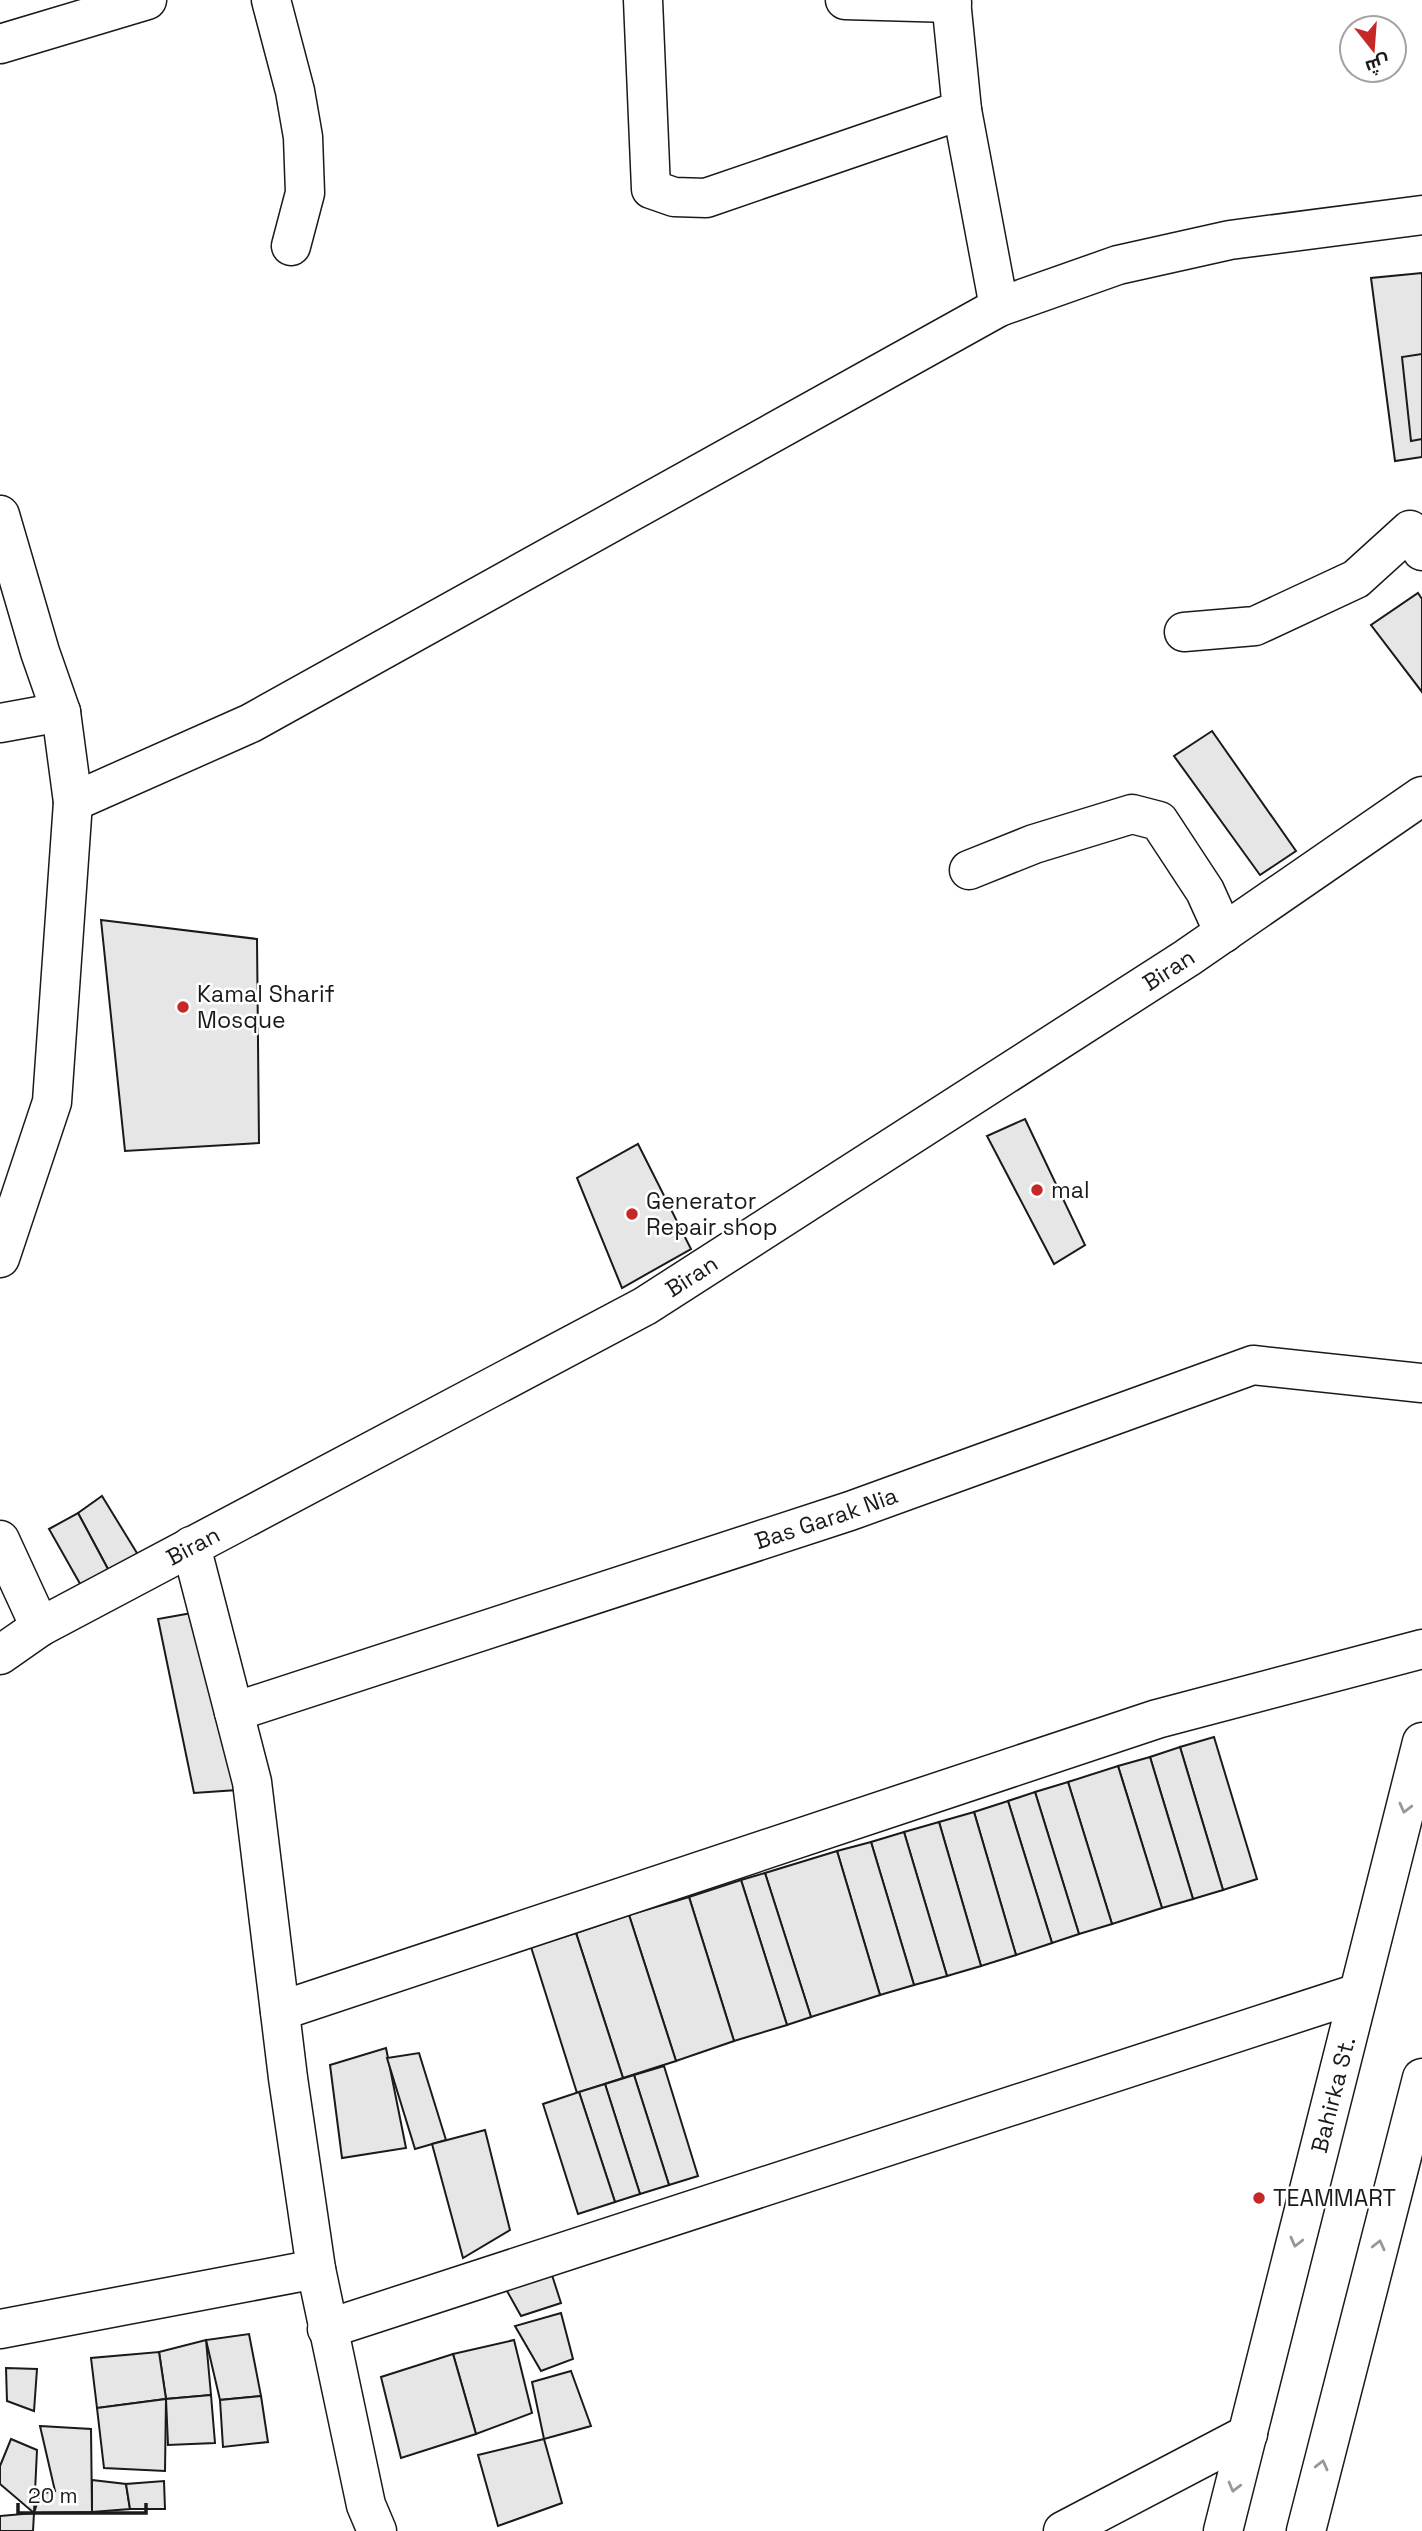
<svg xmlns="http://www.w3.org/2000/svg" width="1422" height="2531" viewBox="0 0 1422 2531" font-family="'Space Grotesk',Cairo,sans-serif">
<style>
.building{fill:#e6e6e6;stroke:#1a1a1a;stroke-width:2}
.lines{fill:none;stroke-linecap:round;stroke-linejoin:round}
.minor-casing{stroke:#1a1a1a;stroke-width:41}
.major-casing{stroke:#1a1a1a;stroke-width:41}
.minor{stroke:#fff;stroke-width:38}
.major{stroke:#fff;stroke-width:38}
.oneway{stroke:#989898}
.poi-dot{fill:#c62828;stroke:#fff;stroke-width:2.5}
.labels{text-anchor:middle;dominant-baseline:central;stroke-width:5;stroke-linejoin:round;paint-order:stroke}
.street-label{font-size:23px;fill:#1a1a1a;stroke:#fff}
.poi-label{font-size:23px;fill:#1a1a1a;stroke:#fff;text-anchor:start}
</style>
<rect width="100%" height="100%" fill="#fff"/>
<g class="building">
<polygon points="1422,273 1422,457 1395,461 1371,278"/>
<polygon points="1422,354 1422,439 1411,441 1402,357"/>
<polygon points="1418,593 1422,599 1422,692 1371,625"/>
<polygon points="1212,731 1296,851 1260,875 1174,756"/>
<polygon points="101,920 257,939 259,1143 125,1151"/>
<polygon points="1025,1119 1085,1245 1054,1264 987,1136"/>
<polygon points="638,1144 691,1249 622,1288 577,1178"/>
<polygon points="102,1496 140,1558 109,1571 78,1513"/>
<polygon points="78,1513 109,1571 83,1589 49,1529"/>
<polygon points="203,1611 237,1790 194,1793 158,1619"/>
<polygon points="1214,1737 1257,1879 1223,1890 1180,1747"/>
<polygon points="1180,1747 1223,1890 1193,1899 1150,1757"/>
<polygon points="1150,1757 1193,1899 1162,1908 1118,1766"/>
<polygon points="1118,1766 1162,1908 1112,1924 1068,1782"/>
<polygon points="1068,1782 1112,1924 1079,1934 1035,1792"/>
<polygon points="1035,1792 1079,1934 1052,1943 1008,1801"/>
<polygon points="1008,1801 1052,1943 1016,1955 974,1812"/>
<polygon points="974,1812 1016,1955 981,1966 939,1822"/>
<polygon points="939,1822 981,1966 947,1976 904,1832"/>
<polygon points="904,1832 947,1976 914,1985 871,1842"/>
<polygon points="871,1842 914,1985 880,1995 837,1851"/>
<polygon points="837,1851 880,1995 811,2017 765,1873"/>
<polygon points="765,1873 811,2017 787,2025 741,1880"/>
<polygon points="741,1880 787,2025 734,2041 689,1897"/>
<polygon points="689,1897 734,2041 676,2061 629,1915"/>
<polygon points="629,1915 676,2061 623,2078 576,1933"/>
<polygon points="576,1933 623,2078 577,2093 531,1947"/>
<polygon points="386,2048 406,2148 342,2158 330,2065"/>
<polygon points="419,2053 446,2140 415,2149 387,2058"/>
<polygon points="664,2066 698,2176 669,2185 634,2075"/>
<polygon points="634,2075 669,2185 640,2194 605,2084"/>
<polygon points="605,2084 640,2194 615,2202 579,2092"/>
<polygon points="579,2092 615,2202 578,2214 543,2104"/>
<polygon points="485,2130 510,2230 463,2258 432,2144"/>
<polygon points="551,2272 561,2303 521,2316 502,2282"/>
<polygon points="561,2313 573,2359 541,2371 515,2326"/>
<polygon points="249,2334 261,2396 220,2400 206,2340"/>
<polygon points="206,2340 211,2395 166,2399 159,2352"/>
<polygon points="514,2340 532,2413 476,2434 453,2354"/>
<polygon points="159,2352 166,2399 97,2408 91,2358"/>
<polygon points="453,2354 476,2434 401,2458 381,2377"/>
<polygon points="6,2368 37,2369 34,2411 7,2401"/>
<polygon points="571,2371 591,2426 544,2439 532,2382"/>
<polygon points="211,2395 215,2443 168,2445 166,2399"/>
<polygon points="261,2396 268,2442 223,2447 220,2400"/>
<polygon points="166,2399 165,2471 104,2468 97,2408"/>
<polygon points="40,2426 91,2429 92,2512 34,2513 40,2494 55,2491"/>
<polygon points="11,2439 37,2450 34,2513 0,2484 0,2466"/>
<polygon points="544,2439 562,2503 498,2526 478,2455"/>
<polygon points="92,2480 126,2484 130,2509 92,2512"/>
<polygon points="164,2481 165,2509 130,2509 126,2484"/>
<polygon points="34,2513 33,2531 0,2531 0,2516"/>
</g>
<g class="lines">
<g class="minor-casing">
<g id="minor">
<polyline points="271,0 295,91 303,137 305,193 291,246"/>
<polyline points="643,0 651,189 674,197 706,198 962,110"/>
<polyline points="845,0 952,3"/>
<polyline points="951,0 962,110 999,307"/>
<polyline points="0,44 147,0"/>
<polyline points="0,515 40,652 61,712 73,802 52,1102 0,1258"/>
<polyline points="1184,632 1255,626 1356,579 1410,530 1422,551"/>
<polyline points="0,723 61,712"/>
<polyline points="73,802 251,723 999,307 1118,265 1230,240 1422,215"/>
<polyline points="969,870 1034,844 1132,814 1159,821 1205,891 1224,933"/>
<polyline points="0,1540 40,1627"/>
<polyline points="191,1546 252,1782 288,2078 316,2269 366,2505 377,2531"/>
<path id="s1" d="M 0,1655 L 40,1627 L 645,1306 L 1187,958 L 1422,796"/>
<path id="s2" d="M 234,1712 L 850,1511 L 1253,1365 L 1422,1383"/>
<polyline points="280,2011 1157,1719 1422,1649"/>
<polyline points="0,2329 316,2269"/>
<polyline points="327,2329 1358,1993"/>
<polyline points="1063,2531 1248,2434"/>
</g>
</g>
<g class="major-casing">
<g id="major">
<path id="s3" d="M 1223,2531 L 1422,1742"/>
<polyline points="1306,2531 1422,2078"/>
</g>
</g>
<use href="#minor" class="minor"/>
<use href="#major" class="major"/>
</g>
<defs><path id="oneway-chevron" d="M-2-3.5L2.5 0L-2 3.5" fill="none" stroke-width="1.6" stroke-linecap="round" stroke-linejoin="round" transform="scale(1.75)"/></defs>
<g class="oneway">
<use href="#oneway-chevron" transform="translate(1405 1808) rotate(104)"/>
<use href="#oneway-chevron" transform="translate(1296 2242) rotate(104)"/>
<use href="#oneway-chevron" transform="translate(1379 2245) rotate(-76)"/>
<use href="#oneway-chevron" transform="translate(1322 2465) rotate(-76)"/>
<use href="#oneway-chevron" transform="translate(1234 2487) rotate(105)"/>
</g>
<g class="poi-dot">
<circle cx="183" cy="1007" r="7"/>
<circle cx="1037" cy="1190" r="7"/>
<circle cx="632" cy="1214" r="7"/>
<circle cx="1259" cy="2198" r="7"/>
</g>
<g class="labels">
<g class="street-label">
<text stroke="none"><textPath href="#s1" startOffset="1356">Biran</textPath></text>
<text stroke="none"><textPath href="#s1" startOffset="789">Biran</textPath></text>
<text stroke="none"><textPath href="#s2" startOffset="623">Bas Garak Nia</textPath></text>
<text stroke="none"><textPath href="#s1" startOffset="222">Biran</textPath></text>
<text stroke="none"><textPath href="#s3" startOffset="450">Bahirka St.</textPath></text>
</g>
<g class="poi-label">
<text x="197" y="994">Kamal Sharif<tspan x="197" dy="26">Mosque</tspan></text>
<text x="1051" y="1190">mal</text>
<text x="646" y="1201">Generator<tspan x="646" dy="26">Repair shop</tspan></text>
<text x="1273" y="2198">TEAMMART</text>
</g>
</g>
<g transform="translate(1373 49) rotate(163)"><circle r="33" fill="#ffffff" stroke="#a3a3a3" stroke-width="2"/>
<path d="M0-5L12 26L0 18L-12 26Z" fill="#c62828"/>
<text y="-10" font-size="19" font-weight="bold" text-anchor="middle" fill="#1a1a1a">ش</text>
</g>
<path d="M18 2503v10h128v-10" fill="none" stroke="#1a1a1a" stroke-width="3.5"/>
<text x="28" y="2503" font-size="21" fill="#1a1a1a" stroke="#ffffff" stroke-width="5" paint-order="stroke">20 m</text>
</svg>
